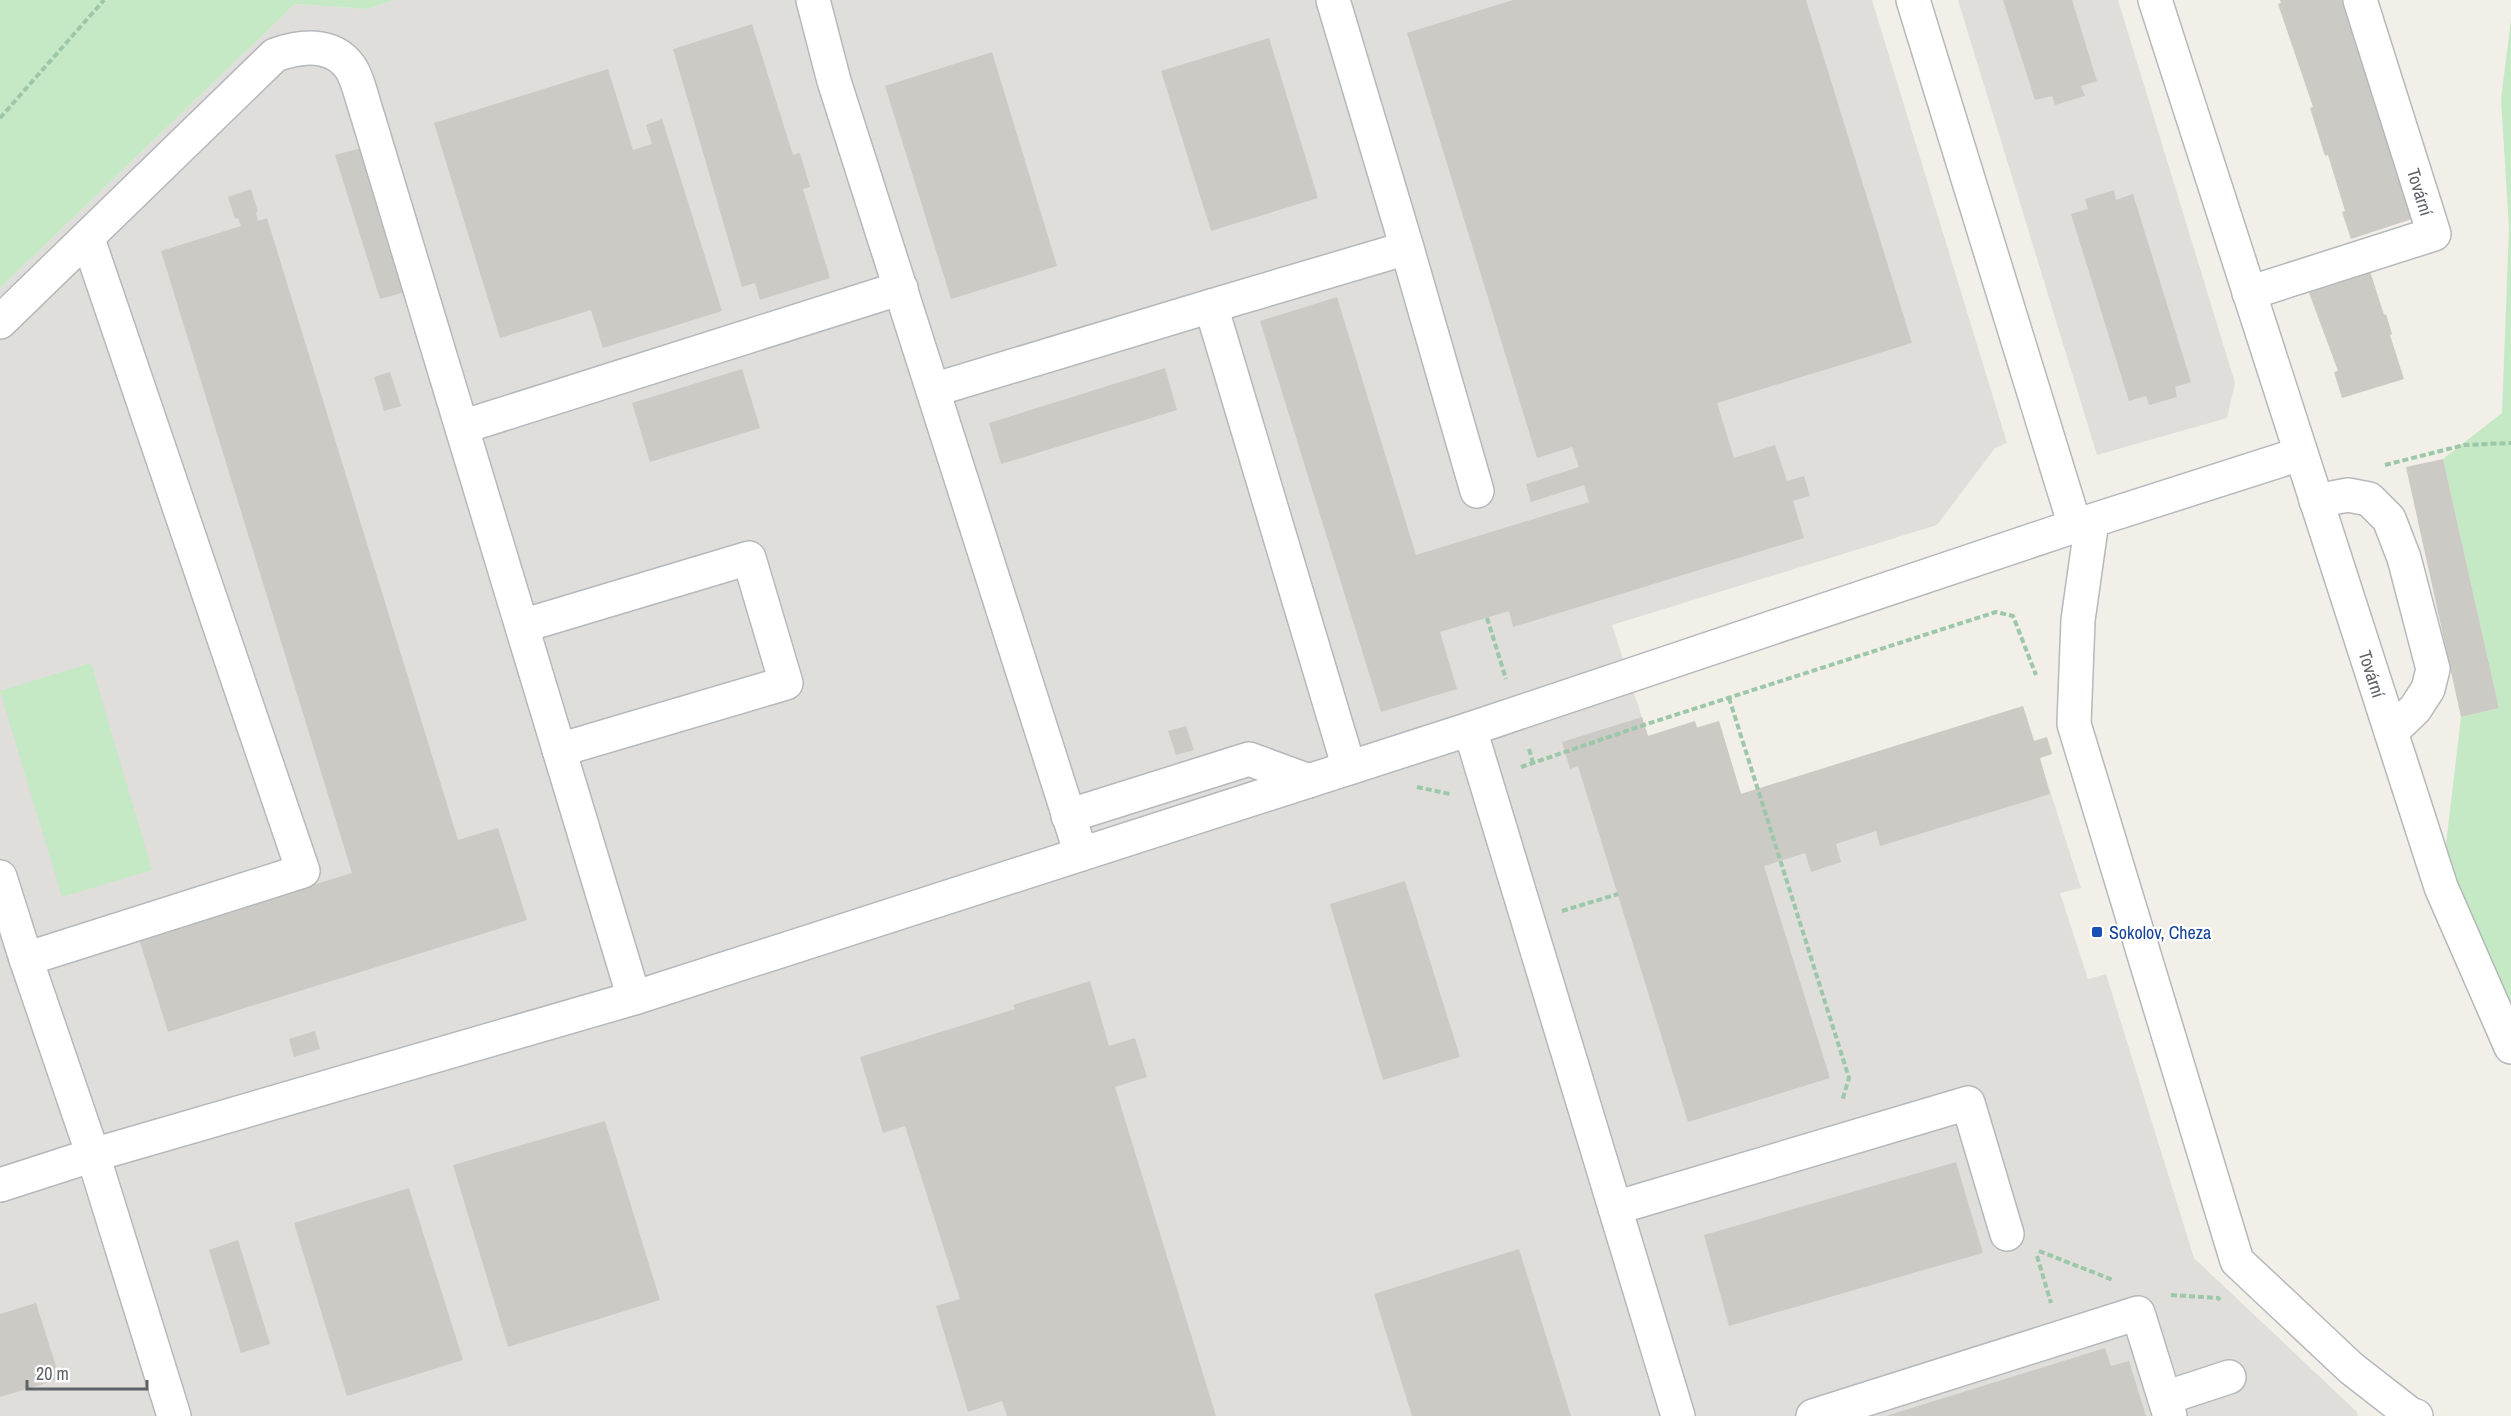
<svg xmlns="http://www.w3.org/2000/svg" width="2511" height="1416" viewBox="0 0 2511 1416" font-family="'Archivo Narrow',sans-serif">
<style>
.industrial{fill:#e0deda}
.green{fill:#c5e8c5}
.building{fill:#cccac5}
.lines{fill:none;stroke-linecap:round;stroke-linejoin:round}
.minor-casing{stroke:#b5b8bc;stroke-width:36}
.path{stroke:#9cc7a9;stroke-width:4;stroke-dasharray:6 3;stroke-linecap:butt}
.minor{stroke:#fff;stroke-width:33}
.transit-dot{fill:#1a4fb4;stroke:#fff;stroke-width:2}
.labels{text-anchor:middle;dominant-baseline:central;stroke-width:4.5;stroke-linejoin:round;paint-order:stroke}
.street-label{font-size:18px;fill:#5f6368;stroke:#fff}
.transit-label{font-size:18px;fill:#164399;stroke:#fff;text-anchor:start}
</style>
<rect width="100%" height="100%" fill="#f1efe8"/>
<g class="industrial">
<polygon points="394,0 1872,0 2007,443 1995,448 1937,525 1612,625 1648,736 1695,721 1697,727 1719,721 1741,794 2023,706 2081,888 2060,893 2088,979 2106,974 2194,1258 2357,1412 2358,1416 0,1416 0,288 295,4 367,9"/>
<polygon points="1958,0 2118,0 2235,383 2227,418 2097,455"/>
</g>
<g class="green">
<polygon points="0,0 394,0 367,9 295,4 0,288"/>
<polygon points="2511,20 2511,1047 2441,887 2461,717 2499,708 2443,459 2502,413 2509,228 2501,99"/>
<polygon points="91,663 152,870 62,897 0,691"/>
</g>
<g class="building">
<polygon points="1513,0 1806,0 1912,343 1717,403 1734,458 1775,445 1787,481 1804,476 1810,496 1793,501 1804,538 1513,627 1509,611 1440,632 1457,689 1381,712 1260,321 1337,297 1416,555 1589,502 1584,485 1531,502 1526,484 1579,467 1572,447 1537,458 1407,33"/>
<polygon points="2003,0 2072,0 2097,81 2081,86 2085,96 2055,105 2052,96 2035,100"/>
<polygon points="2280,0 2344,0 2412,219 2351,239 2342,212 2345,211 2328,155 2325,156 2310,108 2313,107 2278,4 2281,3"/>
<polygon points="752,24 793,155 800,153 810,187 803,189 830,278 760,300 755,283 742,287 673,49"/>
<polygon points="1269,38 1318,198 1211,231 1161,71"/>
<polygon points="992,52 1057,266 951,299 885,86"/>
<polygon points="608,69 633,150 652,144 646,125 662,119 722,311 603,348 591,310 500,338 434,123"/>
<polygon points="361,148 406,292 380,299 335,155"/>
<polygon points="251,189 258,212 256,212 258,221 267,218 458,840 498,828 527,920 168,1032 139,939 352,873 161,251 241,226 238,218 235,219 228,197"/>
<polygon points="2114,190 2116,200 2133,194 2191,382 2175,387 2177,397 2149,405 2146,396 2129,401 2071,214 2088,209 2085,199"/>
<polygon points="2370,271 2384,315 2386,314 2392,334 2390,335 2404,379 2342,398 2334,372 2338,371 2308,290"/>
<polygon points="1165,368 1177,410 1001,464 989,423"/>
<polygon points="742,369 760,428 650,462 632,403"/>
<polygon points="390,372 401,406 384,411 374,377"/>
<polygon points="2443,459 2499,708 2461,717 2406,467"/>
<polygon points="2023,706 2034,741 2047,737 2052,754 2040,758 2050,794 1880,846 1876,831 1836,844 1841,862 1811,872 1805,853 1764,866 1830,1078 1688,1122 1578,766 1570,769 1562,742 1642,717 1648,736 1695,721 1697,728 1719,721 1741,794"/>
<polygon points="1186,726 1194,750 1176,755 1168,731"/>
<polygon points="1405,881 1460,1057 1383,1080 1330,904"/>
<polygon points="1090,981 1109,1046 1135,1038 1147,1077 1115,1087 1216,1416 1007,1416 1002,1401 968,1412 936,1306 960,1299 905,1126 883,1133 860,1057 1015,1009 1013,1005"/>
<polygon points="315,1031 320,1049 294,1057 289,1039"/>
<polygon points="605,1121 660,1300 508,1347 453,1165"/>
<polygon points="1956,1162 1983,1253 1729,1326 1704,1235"/>
<polygon points="409,1188 463,1360 347,1396 294,1223"/>
<polygon points="238,1240 270,1344 241,1353 209,1250"/>
<polygon points="1519,1249 1571,1416 1412,1416 1374,1294"/>
<polygon points="36,1303 60,1379 0,1397 0,1314"/>
<polygon points="2105,1348 2111,1366 2129,1361 2146,1416 1886,1416"/>
</g>
<g class="lines">
<g class="minor-casing">
<g id="minor">
<polyline points="813,0 834,81 1081,854"/>
<polyline points="1333,0 1407,248 1211,306 1349,768"/>
<polyline points="1913,0 2075,526"/>
<path id="s1" d="M 2155,0 L 2441,887 L 2511,1047"/>
<polyline points="1407,248 1477,491"/>
<polyline points="2249,293 2434,234 2360,0"/>
<path d="M 0,322 L 275,55 C 300,46 332,42 350,67 C 358,78 363,103 368,117 L 634,998"/>
<polyline points="933,390 1211,306"/>
<polyline points="462,427 901,288"/>
<polyline points="2316,501 2348,495 2369,499 2389,519 2404,558 2433,669 2428,689 2415,709 2391,732"/>
<polyline points="2092,521 2078,620 2074,724 2237,1261 2351,1368 2410,1414 2416,1416"/>
<polyline points="522,626 749,558 786,683 559,750"/>
<polyline points="1470,729 1678,1416"/>
<polyline points="1068,816 1249,759 1309,781"/>
<polyline points="0,877 26,959 93,1155 174,1416"/>
<polyline points="26,959 303,871 88,239"/>
<polyline points="0,1185 93,1155 634,998 1470,729 2075,526 2300,454"/>
<polyline points="1615,1208 1968,1103 2007,1234"/>
<polyline points="2165,1398 2229,1377"/>
<polyline points="1813,1416 2138,1313 2170,1416"/>
</g>
</g>
<g class="path">
<polyline points="0,118 104,0"/>
<polyline points="2385,465 2464,445 2511,443"/>
<polyline points="1487,618 1506,679"/>
<polyline points="1729,698 1849,1078 1842,1101"/>
<polyline points="1529,749 1533,763"/>
<polyline points="1521,767 1644,725 1996,612 2013,616 2036,675"/>
<polyline points="1417,787 1450,794"/>
<polyline points="1562,911 1618,894"/>
<polyline points="2039,1251 2113,1280"/>
<polyline points="2037,1256 2051,1303"/>
<polyline points="2171,1295 2218,1298 2220,1300"/>
</g>
<use href="#minor" class="minor"/>
</g>
<rect class="transit-dot" x="2091" y="926" width="12" height="12" rx="3"/>
<g class="labels">
<g class="street-label">
<text transform="translate(2420 192) rotate(73)">Tovární</text>
<text stroke="none"><textPath href="#s1" startOffset="708">Tovární</textPath></text>
</g>
<g class="transit-label">
<text x="2109" y="932">Sokolov, Cheza</text>
</g>
</g>
<path d="M27 1380v9h120v-9" fill="none" stroke="#5f6368" stroke-width="3"/>
<text x="36" y="1380" font-size="18" fill="#5f6368" stroke="#ffffff" stroke-width="4.5" paint-order="stroke">20 m</text>
</svg>
